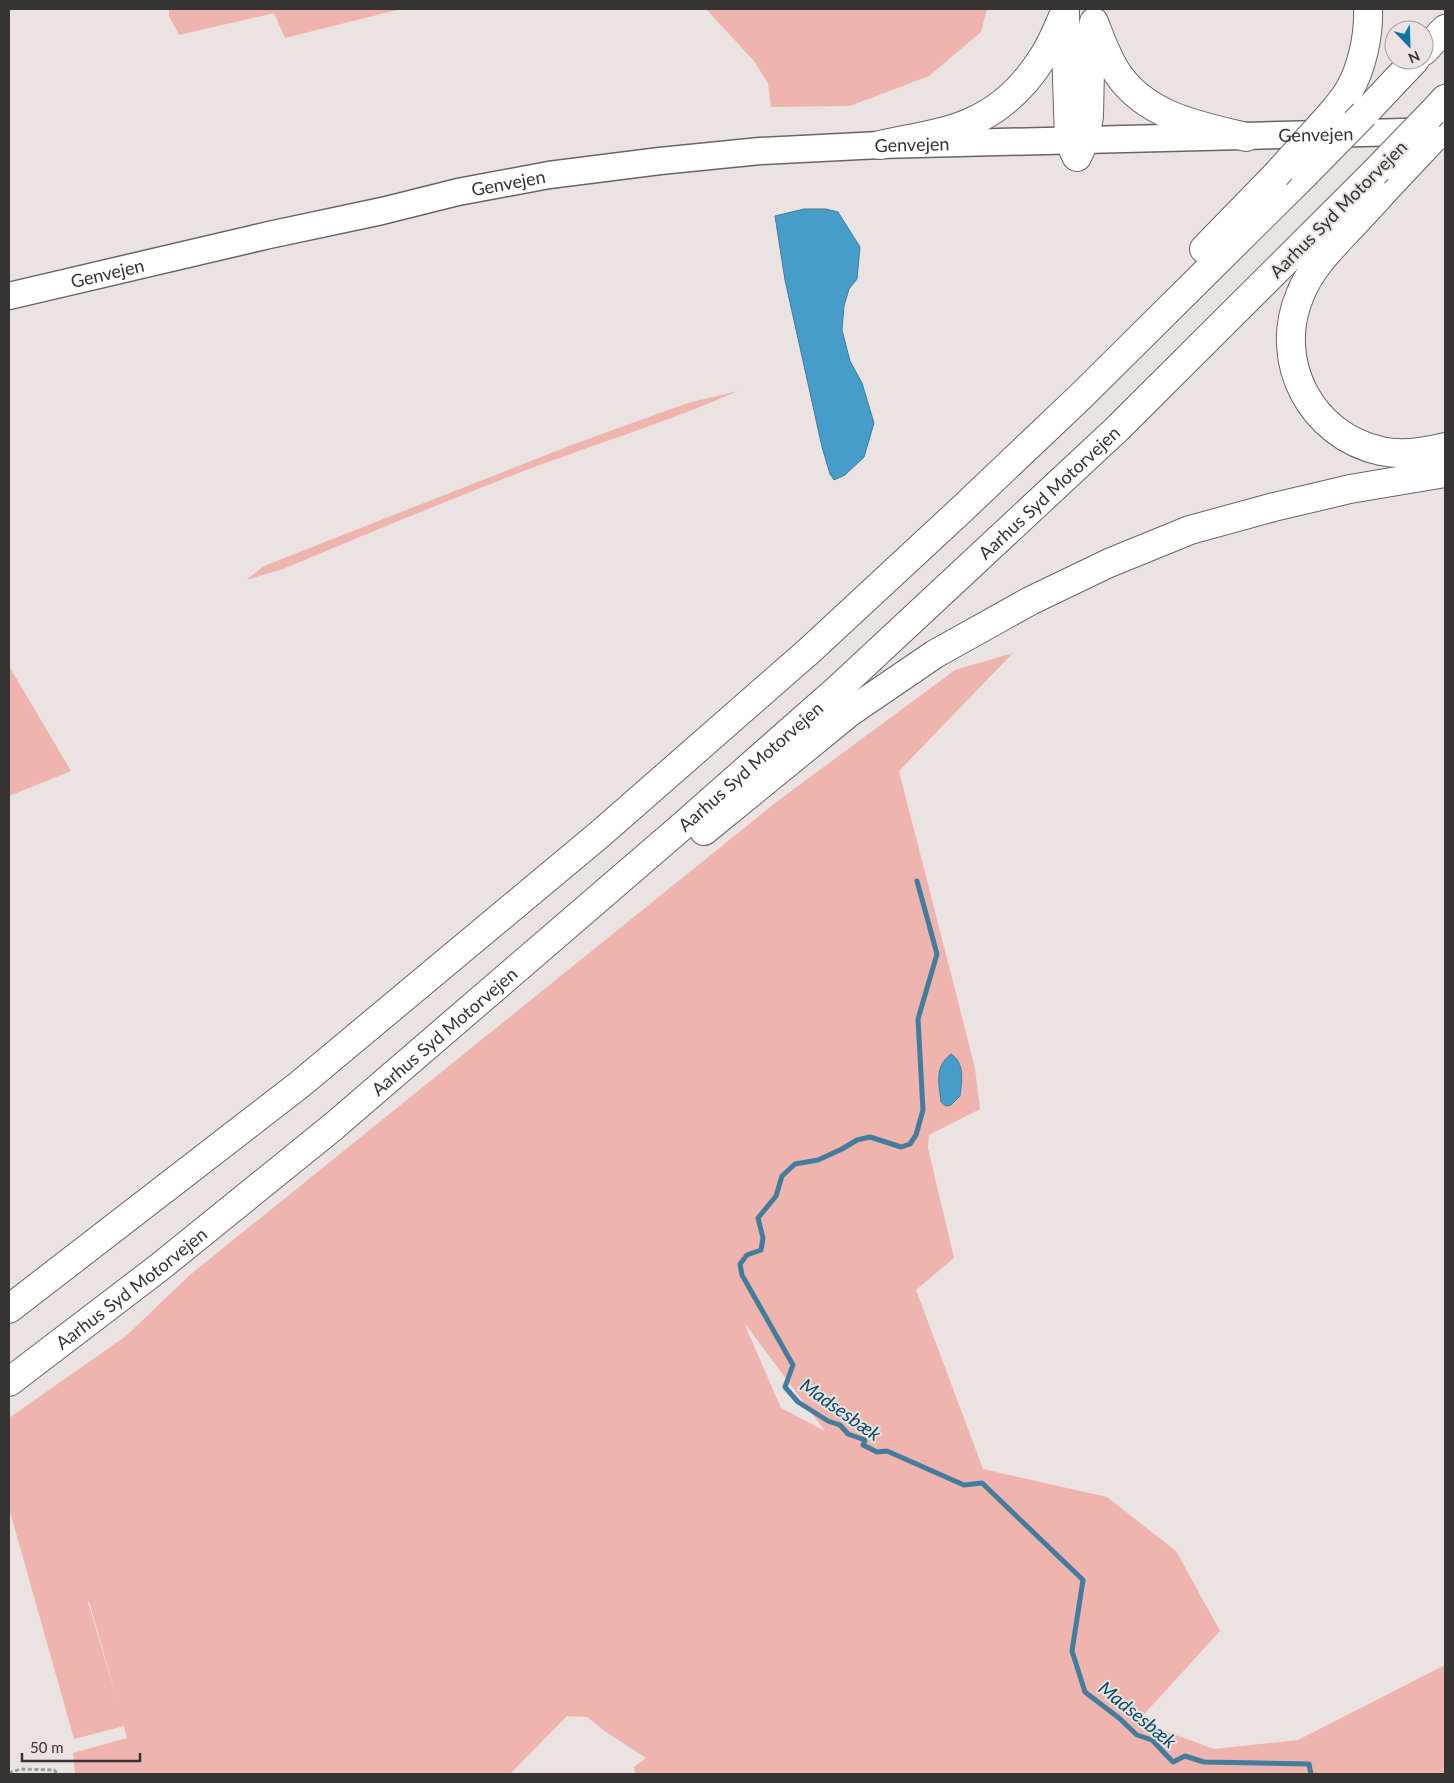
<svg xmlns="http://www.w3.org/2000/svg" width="1454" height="1783" viewBox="0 0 1454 1783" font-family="Lato,sans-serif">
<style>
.green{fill:#efb4ad;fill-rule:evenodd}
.water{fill:#479dca;stroke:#427d9d}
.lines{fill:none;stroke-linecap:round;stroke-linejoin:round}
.stream{stroke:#427d9d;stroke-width:5}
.secondary-casing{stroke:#6b6463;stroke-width:29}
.highway-casing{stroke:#6b6463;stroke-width:30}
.path{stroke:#a09a99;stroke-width:3;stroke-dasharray:4 2.5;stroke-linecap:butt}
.secondary{stroke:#fff;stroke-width:26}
.highway{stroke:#fff;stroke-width:28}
.highway-bridge-casing{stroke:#6b6463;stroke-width:30;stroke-linecap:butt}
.highway-bridge{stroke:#fff;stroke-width:28}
.labels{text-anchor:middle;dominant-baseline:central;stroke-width:4;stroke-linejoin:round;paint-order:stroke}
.street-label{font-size:18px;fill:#363333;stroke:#ebe3e2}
.water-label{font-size:19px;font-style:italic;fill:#034d6c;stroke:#ebe3e2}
</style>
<rect width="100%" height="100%" fill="#ebe3e2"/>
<g class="green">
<polygon points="169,9 401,9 285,38 274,13 179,35 169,16"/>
<polygon points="706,9 987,9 981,32 929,76 850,106 771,107 768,83 754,61"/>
<path d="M 738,391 C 670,421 599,443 529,469 C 446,501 364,535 283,569 L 246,580 L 264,566 L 574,444 L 688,403 Z"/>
<path d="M 1013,653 L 899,771 L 975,1068 L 980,1109 L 929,1135 L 928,1148 L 954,1258 L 916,1290 L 983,1469 L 1107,1497 L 1176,1551 L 1220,1631 L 1138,1721 L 1214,1749 L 1298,1740 L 1445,1665 L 1445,1774 L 635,1774 L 634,1767 L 646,1758 L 606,1732 L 587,1717 L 567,1716 L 510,1774 L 75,1774 L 73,1753 L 127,1738 L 124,1726 L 74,1739 L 9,1508 L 9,1418 L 126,1336 L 191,1274 L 779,800 L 955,670 ZM 745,1325 L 746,1325 L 825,1431 L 781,1408 ZM 89,1601 L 120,1710 L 88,1602 Z"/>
<polygon points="9,666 71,771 9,796"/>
</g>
<g class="water">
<polygon points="804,209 826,209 838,212 860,247 857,279 849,289 844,306 842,330 850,361 862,383 874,423 864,457 845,475 834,480 830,474 822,447 809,388 785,280 775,216"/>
<path d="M 951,1054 C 965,1063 962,1081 960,1096 L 951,1105 L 946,1106 L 941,1102 C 939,1083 934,1067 951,1054 Z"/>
</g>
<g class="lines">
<polyline class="stream" points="917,881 937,954 918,1019 923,1110 916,1135 910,1144 901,1147 870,1137 857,1140 842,1149 818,1160 795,1164 782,1176 776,1196 758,1218 763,1238 761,1250 747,1255 740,1264 742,1275 793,1365 785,1387 798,1402 828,1421 840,1425 848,1434 865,1440 863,1445 877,1452 887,1451 964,1485 982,1483 1083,1580 1072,1651 1085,1692 1119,1718 1137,1735 1152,1740 1173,1762 1185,1756 1204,1762 1309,1764 1311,1774"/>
<g class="secondary-casing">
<g id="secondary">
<path id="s1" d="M 9,296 L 269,235 L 382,211 L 458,192 L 549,175 L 660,161 L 760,151 L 880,145 L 1445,131"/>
</g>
</g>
<g class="highway-casing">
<g id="highway">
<polyline points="1065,15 1069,140 1076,156"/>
<path d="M 1094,22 C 1101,40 1107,58 1118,74 C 1146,116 1200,126 1246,137"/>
<polyline points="1424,51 1445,29"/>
<polyline points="1433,112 1445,99"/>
<path d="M 1331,114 C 1337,107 1343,100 1348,92 C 1362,69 1369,35 1368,9"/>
<polyline points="1364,114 1415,60"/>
<path d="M 880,145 C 910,138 946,134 973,121 C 1002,108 1026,84 1043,57 C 1052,44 1058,27 1065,12"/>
<polyline points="1077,157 1085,140 1089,116 1090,68 1093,26"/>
<path d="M 1401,173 C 1384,191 1367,210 1350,228 C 1331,248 1310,269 1300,295 C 1272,361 1311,436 1381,451 C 1402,456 1425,452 1445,447"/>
<polyline points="1204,249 1276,175"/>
<polyline points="704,831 850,712 935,654 1030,601 1109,563 1190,530 1274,507 1350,489 1445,473"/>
<polyline points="9,1309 299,1085 600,834 809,651 961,510 1081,396 1305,174"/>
<path id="s2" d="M 9,1382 L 161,1266 L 334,1126 L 679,829 L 839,688 L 1117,429 L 1374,173"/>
</g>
</g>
<polyline class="path" points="9,1773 21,1769 54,1770 58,1774"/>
<use href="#secondary" class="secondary"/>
<use href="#highway" class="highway"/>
<g class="highway-bridge-casing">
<g id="highway-bridge">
<polyline points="1374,173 1433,112"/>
<polyline points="1401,173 1433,139"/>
<polyline points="1305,174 1364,114"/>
<polyline points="1276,175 1331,114"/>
</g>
</g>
<use href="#highway-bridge" class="highway-bridge"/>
</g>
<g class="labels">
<g class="street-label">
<text stroke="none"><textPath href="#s1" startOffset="1322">Genvejen</textPath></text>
<text stroke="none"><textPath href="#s1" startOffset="918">Genvejen</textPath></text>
<text stroke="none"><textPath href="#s1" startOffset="512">Genvejen</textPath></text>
<text transform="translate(1338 209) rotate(-45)">Aarhus Syd Motorvejen</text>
<text stroke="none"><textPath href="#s1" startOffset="101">Genvejen</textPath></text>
<text stroke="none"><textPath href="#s2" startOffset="1369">Aarhus Syd Motorvejen</textPath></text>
<text stroke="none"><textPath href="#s2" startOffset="964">Aarhus Syd Motorvejen</textPath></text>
<text stroke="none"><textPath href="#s2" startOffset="559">Aarhus Syd Motorvejen</textPath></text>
<text stroke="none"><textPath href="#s2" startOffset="154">Aarhus Syd Motorvejen</textPath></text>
</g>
<g class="water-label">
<text transform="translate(841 1409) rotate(35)">Madsesbæk</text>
<text transform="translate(1138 1714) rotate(39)">Madsesbæk</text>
</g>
</g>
<rect width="1454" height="1783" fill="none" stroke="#363333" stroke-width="20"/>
<g transform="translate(1409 45) rotate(157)"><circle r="24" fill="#ebe3e2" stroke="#a39d9c"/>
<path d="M0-4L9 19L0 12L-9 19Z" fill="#0d75a1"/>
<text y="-8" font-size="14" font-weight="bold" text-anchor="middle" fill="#363333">N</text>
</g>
<path d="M22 1753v8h118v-8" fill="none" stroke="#363333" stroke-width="2.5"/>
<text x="30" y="1753" font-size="15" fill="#363333" stroke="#ebe3e2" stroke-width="4" paint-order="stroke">50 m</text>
</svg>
